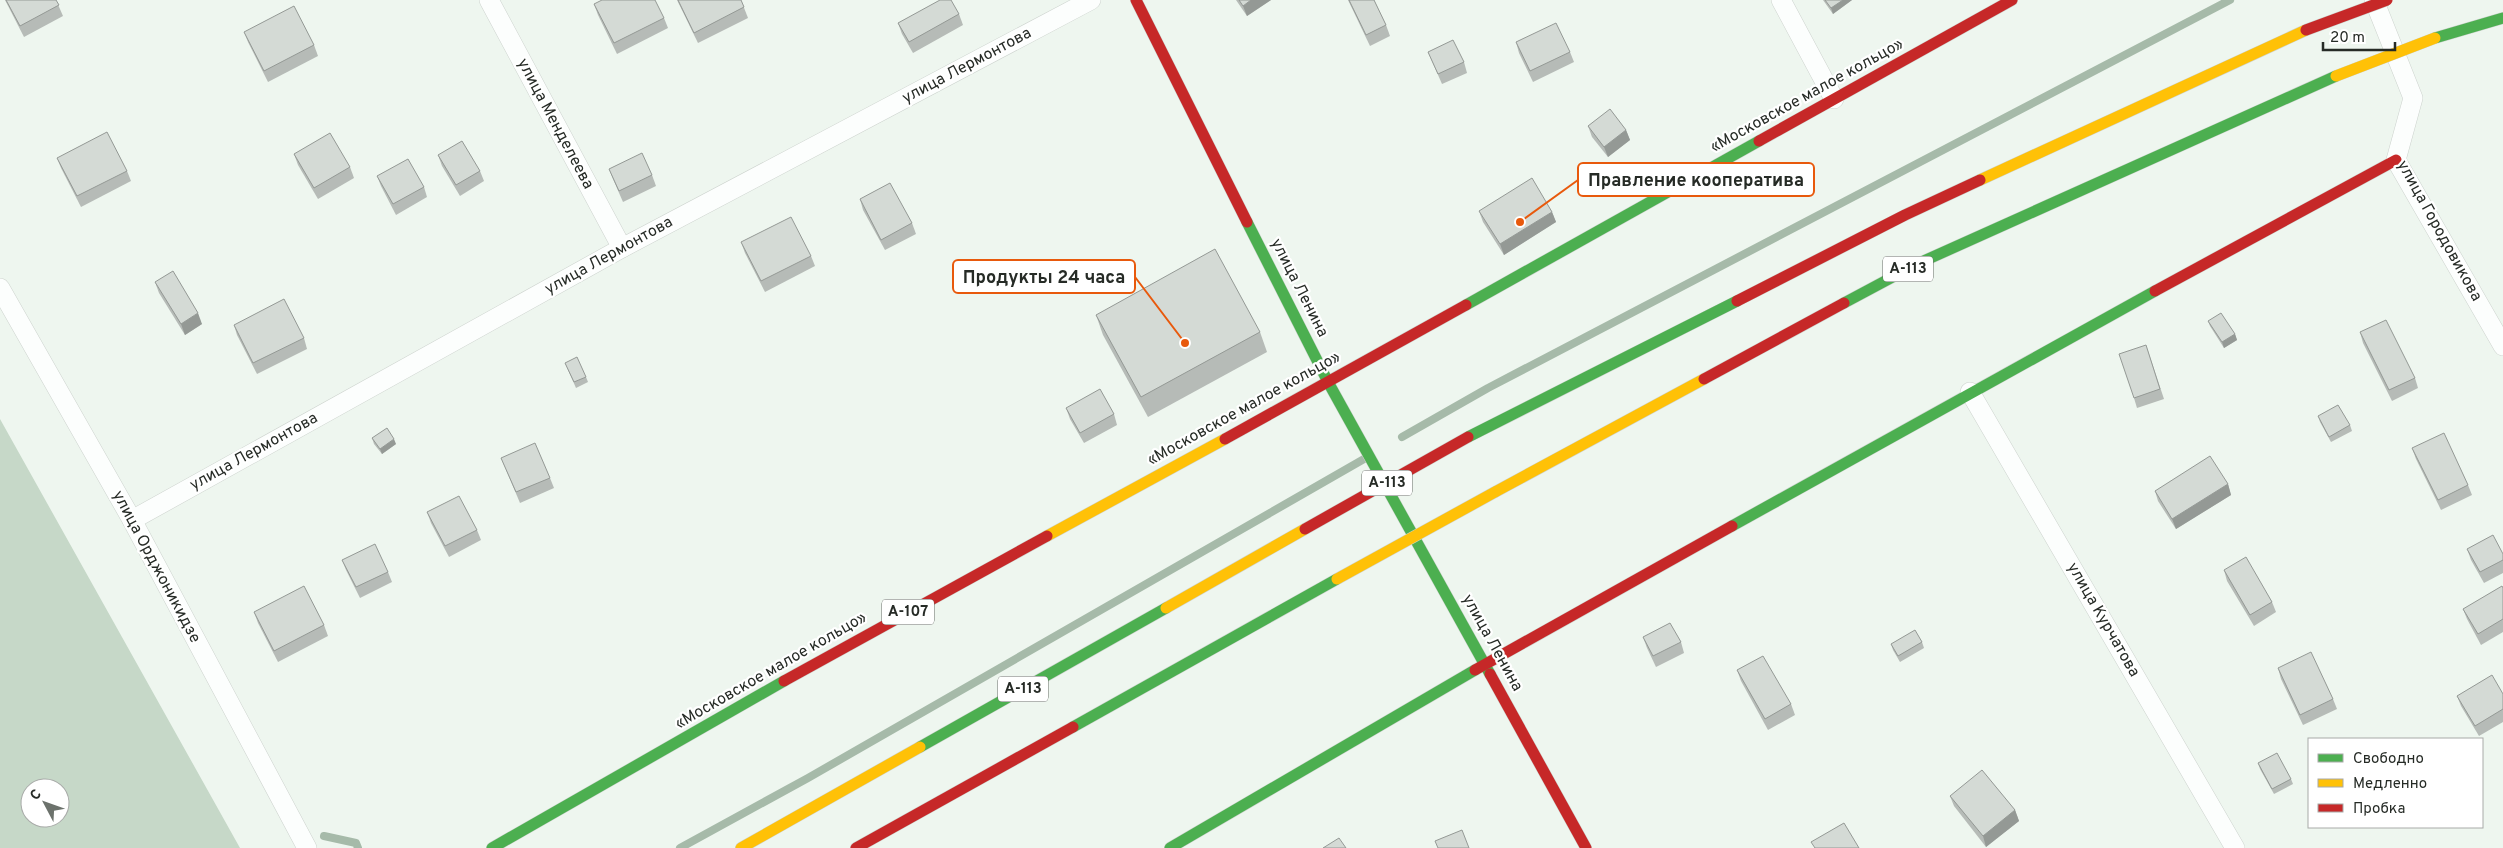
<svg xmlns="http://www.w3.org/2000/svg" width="2503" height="848" viewBox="0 0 2503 848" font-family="Overpass,sans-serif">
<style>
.forest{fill:#c6d8c8;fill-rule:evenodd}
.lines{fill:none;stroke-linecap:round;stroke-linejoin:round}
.stream{stroke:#a6baa9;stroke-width:8}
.street-casing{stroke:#cdd3ce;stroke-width:20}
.fast-casing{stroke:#cdd3ce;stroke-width:12}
.slow-casing{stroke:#cdd3ce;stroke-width:12}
.jam-casing{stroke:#cdd3ce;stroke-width:12}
.street{stroke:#fcfefd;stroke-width:19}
.fast{stroke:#4caf50;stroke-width:11}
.slow{stroke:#ffc107;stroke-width:11}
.jam{stroke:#c62828;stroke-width:11}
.slow-bridge-casing{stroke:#cdd3ce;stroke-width:12;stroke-linecap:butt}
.jam-bridge-casing{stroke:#cdd3ce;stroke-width:12;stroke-linecap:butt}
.slow-bridge{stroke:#ffc107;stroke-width:11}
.jam-bridge{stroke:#c62828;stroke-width:11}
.wall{fill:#b6bbb7}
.shaded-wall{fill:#949995}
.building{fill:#d4dad5;stroke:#949995}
.labels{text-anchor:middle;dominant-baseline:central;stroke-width:4.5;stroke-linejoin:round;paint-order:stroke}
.shield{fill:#fff;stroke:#676b67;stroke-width:1}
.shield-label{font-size:15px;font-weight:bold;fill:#262b26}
.street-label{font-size:16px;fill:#262b26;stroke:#fff}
.leader{fill:none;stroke:#e8590c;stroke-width:2}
.callout-dot{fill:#e8590c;stroke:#fff;stroke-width:2}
.callout{fill:#fff;stroke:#e8590c;stroke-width:2}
.callout-label{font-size:18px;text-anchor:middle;font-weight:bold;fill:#262b26}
</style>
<rect width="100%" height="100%" fill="#eef6ef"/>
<path class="forest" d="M 0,419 L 240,848 L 0,848 ZM 30,788 L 60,788 L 60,818 L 30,818 Z"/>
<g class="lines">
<g class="stream">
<polyline points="1402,437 1488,388 2230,0"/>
<polyline points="324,836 356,843 358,848"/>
<polyline points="680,848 808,778 1364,459"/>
</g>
<g class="street-casing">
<g id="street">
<polyline points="489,0 622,248"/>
<polyline points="1781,0 1834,99"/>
<polyline points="2374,0 2413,98 2396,160 2503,346"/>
<polyline points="0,288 132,520 307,848"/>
<polyline points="1970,392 2235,848"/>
<polyline points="132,520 622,248 1091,0"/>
</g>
</g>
<g class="fast-casing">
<g id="fast">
<polyline points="2435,38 2503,18"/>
<polyline points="1247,222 1328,382 1490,674"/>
<polyline points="1844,303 1917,264 2336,76"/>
<polyline points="1466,305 1759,141"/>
<polyline points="1468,437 1737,301"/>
<polyline points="1732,526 2155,291"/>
<polyline points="1073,727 1337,579"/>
<polyline points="920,747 1166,608"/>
<polyline points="492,848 784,681"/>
<polyline points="1170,848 1475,670"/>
</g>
</g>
<g class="slow-casing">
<g id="slow">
<polyline points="1980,180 2306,30"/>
<polyline points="1495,492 1704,379"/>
<polyline points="1047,536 1225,439"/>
<polyline points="1166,608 1305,529"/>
<polyline points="741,848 920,747"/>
</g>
</g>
<g class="jam-casing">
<g id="jam">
<polyline points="1136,0 1247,222"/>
<polyline points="1759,141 2012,0"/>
<polyline points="2155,291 2396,160"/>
<polyline points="1737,301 1905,215 1980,180"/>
<polyline points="1704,379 1844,303"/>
<polyline points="1225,439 1466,305"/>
<polyline points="1475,670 1732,526"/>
<polyline points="1490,674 1586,848"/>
<polyline points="784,681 1047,536"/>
<polyline points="856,848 1073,727"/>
</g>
</g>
<use href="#street" class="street"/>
<use href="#fast" class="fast"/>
<use href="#slow" class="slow"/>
<use href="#jam" class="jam"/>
<g class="slow-bridge-casing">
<g id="slow-bridge">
<polyline points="2336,76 2435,38"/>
<polyline points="1337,579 1495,492"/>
</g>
</g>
<g class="jam-bridge-casing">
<g id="jam-bridge">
<polyline points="2306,30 2387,0"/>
<polyline points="1305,529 1468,437"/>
</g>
</g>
<use href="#slow-bridge" class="slow-bridge"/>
<use href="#jam-bridge" class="jam-bridge"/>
</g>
<g class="wall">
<polygon points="5,0 56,0 63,16 24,37"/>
<polygon points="677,0 741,0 748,18 698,43"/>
<polygon points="1236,0 1271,0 1247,16"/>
<polygon points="1348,0 1374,0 1386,25 1390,36 1370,46"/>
<polygon points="1823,0 1852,0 1833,14"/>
<polygon points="594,4 664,18 668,28 617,54 598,15"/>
<polygon points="959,14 963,25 913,53 902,34 898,23"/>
<polygon points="244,32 314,45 318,56 268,82 248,42"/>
<polygon points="1516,42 1570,52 1574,62 1533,82 1519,53"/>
<polygon points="1428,52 1464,62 1467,73 1442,84"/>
<polygon points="1588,126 1626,130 1630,140 1608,157 1592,137"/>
<polygon points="294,154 350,167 354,178 318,199 298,165"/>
<polygon points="438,155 480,171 484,181 460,196 442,166"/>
<polygon points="57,158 127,171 131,181 81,207 61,168"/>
<polygon points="609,169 652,175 656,186 623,202 613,179"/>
<polygon points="377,176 424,187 427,197 396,215 381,186"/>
<polygon points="860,199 912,223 916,234 885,250 863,210"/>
<polygon points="1479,211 1552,212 1556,222 1504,255 1483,222"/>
<polygon points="741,242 811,256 815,266 765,292 745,253"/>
<polygon points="155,282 202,324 185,335 159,293"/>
<polygon points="1096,315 1260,332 1267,352 1148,417 1103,335"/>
<polygon points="2208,321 2235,334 2237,340 2224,348 2210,326"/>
<polygon points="234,325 304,338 307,349 257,374 237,335"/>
<polygon points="2360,332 2415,378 2418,388 2392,401 2363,343"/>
<polygon points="2146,345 2164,399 2137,408 2134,398"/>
<polygon points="565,363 586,377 588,382 576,388"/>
<polygon points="1066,408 1114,414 1117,425 1084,443 1070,419"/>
<polygon points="2318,416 2350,425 2352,431 2331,442 2320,422"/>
<polygon points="372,438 396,444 382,454 374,444"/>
<polygon points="2412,448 2468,485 2472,495 2441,510 2416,459"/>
<polygon points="501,458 550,478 554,488 520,503"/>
<polygon points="2228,484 2231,495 2176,529 2158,501 2155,491"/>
<polygon points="427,512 477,530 481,540 449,557 431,523"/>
<polygon points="2467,549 2503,554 2503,573 2484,583 2471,560"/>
<polygon points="342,560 388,572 392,582 360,598 346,570"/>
<polygon points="2224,570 2272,602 2276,612 2254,626 2227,581"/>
<polygon points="2503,588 2503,632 2481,645 2467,619 2463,609"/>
<polygon points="254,612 324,625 328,636 278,662 258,623"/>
<polygon points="1643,637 1681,642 1684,653 1656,667 1647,648"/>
<polygon points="1922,642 1924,648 1900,662 1893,650 1891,644"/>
<polygon points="2278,668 2333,699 2337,709 2303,725 2281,679"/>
<polygon points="1737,670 1791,704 1795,715 1768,730 1741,681"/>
<polygon points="2503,694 2503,722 2479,736 2461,706 2457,696"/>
<polygon points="2258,763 2291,779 2293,784 2274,794 2260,769"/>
<polygon points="1950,796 2015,810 2019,821 1986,847 1954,806"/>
</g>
<g class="shaded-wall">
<polygon points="1251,0 1271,0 1247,16 1243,6"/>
<polygon points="1843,0 1852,0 1833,14 1831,8"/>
<polygon points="1626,130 1630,140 1608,157 1604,147"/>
<polygon points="1552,212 1556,222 1504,255 1500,244"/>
<polygon points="198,313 202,324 185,335 181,324"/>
<polygon points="2235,334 2237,340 2224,348 2222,342"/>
<polygon points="394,439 396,444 382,454 380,449"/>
<polygon points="2228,484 2231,495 2176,529 2172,519"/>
<polygon points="2015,810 2019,821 1986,847 1983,836"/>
</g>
<g class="building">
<polygon points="6,0 56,0 59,5 20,26"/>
<polygon points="602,0 655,0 664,18 614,43 594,4"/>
<polygon points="678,0 741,0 744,7 694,33"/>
<polygon points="940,0 951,0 959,14 909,42 898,23"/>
<polygon points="1239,0 1251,0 1243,6"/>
<polygon points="1349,0 1374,0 1386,25 1366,35"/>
<polygon points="1825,0 1843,0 1831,8"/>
<polygon points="294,6 314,45 264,71 244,32"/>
<polygon points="1556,23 1570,52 1530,71 1516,42"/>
<polygon points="1453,40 1464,62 1438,74 1428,52"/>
<polygon points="1610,109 1626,130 1604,147 1588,126"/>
<polygon points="107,132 127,171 77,196 57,158"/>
<polygon points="330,133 350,167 314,188 294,154"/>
<polygon points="462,141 480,171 456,185 438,155"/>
<polygon points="642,153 652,175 619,191 609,169"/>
<polygon points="408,159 424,187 393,204 377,176"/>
<polygon points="1532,178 1552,212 1500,244 1479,211"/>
<polygon points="890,183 912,223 881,240 860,199"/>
<polygon points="791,217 811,256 761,281 741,242"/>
<polygon points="1215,249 1260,332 1141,397 1096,315"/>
<polygon points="173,271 198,313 181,324 155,282"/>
<polygon points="284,299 304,338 253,363 234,325"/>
<polygon points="2221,313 2235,334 2222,342 2208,321"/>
<polygon points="2386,320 2415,378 2389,390 2360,332"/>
<polygon points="2146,345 2160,389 2134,398 2119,354"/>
<polygon points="577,357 586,377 574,382 565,363"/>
<polygon points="1100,389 1114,414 1080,433 1066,408"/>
<polygon points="2338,405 2350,425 2329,437 2318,416"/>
<polygon points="387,428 394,439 380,449 372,438"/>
<polygon points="2444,433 2468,485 2438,500 2412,448"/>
<polygon points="535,443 550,478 516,492 501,458"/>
<polygon points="2210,456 2228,484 2172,519 2155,491"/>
<polygon points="459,496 477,530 445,546 427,512"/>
<polygon points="2493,535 2503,554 2503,560 2480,572 2467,549"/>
<polygon points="375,544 388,572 356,587 342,560"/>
<polygon points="2246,557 2272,602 2250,615 2224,570"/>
<polygon points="304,586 324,625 274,651 254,612"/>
<polygon points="2502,586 2503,588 2503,619 2478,634 2463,609"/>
<polygon points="1670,623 1681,642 1653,656 1643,637"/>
<polygon points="1915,630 1922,642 1898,656 1891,644"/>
<polygon points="2311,652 2333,699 2300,715 2278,668"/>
<polygon points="1763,656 1791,704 1765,719 1737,670"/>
<polygon points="2492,675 2503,694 2503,709 2475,726 2457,696"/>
<polygon points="2277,753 2291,779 2272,789 2258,763"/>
<polygon points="1982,770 2015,810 1983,836 1950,796"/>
<polygon points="1844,823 1859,848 1815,848 1811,842"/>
<polygon points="1462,830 1469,848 1438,848 1435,841"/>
<polygon points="1339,838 1346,848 1323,848"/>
</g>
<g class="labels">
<g class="shield">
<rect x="1883" y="256.5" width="50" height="25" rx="4"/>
<rect x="1362" y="470.5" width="50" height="25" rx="4"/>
<rect x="882" y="599.5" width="52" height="25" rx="4"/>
<rect x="998" y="676.5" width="50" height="25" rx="4"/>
</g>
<g class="shield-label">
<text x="1908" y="269">А-113</text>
<text x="1387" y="483">А-113</text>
<text x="908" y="612">А-107</text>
<text x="1023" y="689">А-113</text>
</g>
<g class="street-label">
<text transform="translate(967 66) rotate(-28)">улица Лермонтова</text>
<text transform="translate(1807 96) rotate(-29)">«Московское малое кольцо»</text>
<text transform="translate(555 124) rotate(62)">улица Менделеева</text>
<text transform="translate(2439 231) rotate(61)">улица Городовикова</text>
<text transform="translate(609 256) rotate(-29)">улица Лермонтова</text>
<text transform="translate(1299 288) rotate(63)">улица Ленина</text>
<text transform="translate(1244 409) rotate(-29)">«Московское малое кольцо»</text>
<text transform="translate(254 452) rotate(-29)">улица Лермонтова</text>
<text transform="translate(156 567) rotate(62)">улица Орджоникидзе</text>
<text transform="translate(2103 620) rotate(60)">улица Курчатова</text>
<text transform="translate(1492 643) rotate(61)">улица Ленина</text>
<text transform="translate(771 671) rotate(-30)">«Московское малое кольцо»</text>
</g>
</g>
<path class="leader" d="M1520 222L1578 180M1185 343L1135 277"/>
<g class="callout-dot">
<circle cx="1520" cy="222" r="5"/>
<circle cx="1185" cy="343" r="5"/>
</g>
<g class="callout">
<rect x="1578" y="163" width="236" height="33" rx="5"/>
<rect x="953" y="260" width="182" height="33" rx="5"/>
</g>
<g class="callout-label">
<text x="1696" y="186">Правление кооператива</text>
<text x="1044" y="283">Продукты 24 часа</text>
</g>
<rect x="2308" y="738" width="175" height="90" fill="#ffffff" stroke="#a8aaa8"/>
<rect x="2318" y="754" width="25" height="8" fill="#4caf50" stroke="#a8aaa8"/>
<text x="2353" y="763" font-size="15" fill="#262b26">Свободно</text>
<rect x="2318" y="779" width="25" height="8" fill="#ffc107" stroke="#a8aaa8"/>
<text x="2353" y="788" font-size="15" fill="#262b26">Медленно</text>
<rect x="2318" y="804" width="25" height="8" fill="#c62828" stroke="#a8aaa8"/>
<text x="2353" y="813" font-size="15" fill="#262b26">Пробка</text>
<g transform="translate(45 803) rotate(311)"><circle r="24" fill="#ffffff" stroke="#a8aaa8"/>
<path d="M0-4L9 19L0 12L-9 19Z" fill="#6c726c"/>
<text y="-8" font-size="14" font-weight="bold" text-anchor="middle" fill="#262b26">С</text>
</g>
<path d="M2323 42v8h72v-8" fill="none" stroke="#262b26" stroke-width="2.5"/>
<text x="2330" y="42" font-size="15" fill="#262b26" stroke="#ffffff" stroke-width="4" paint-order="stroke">20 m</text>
</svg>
